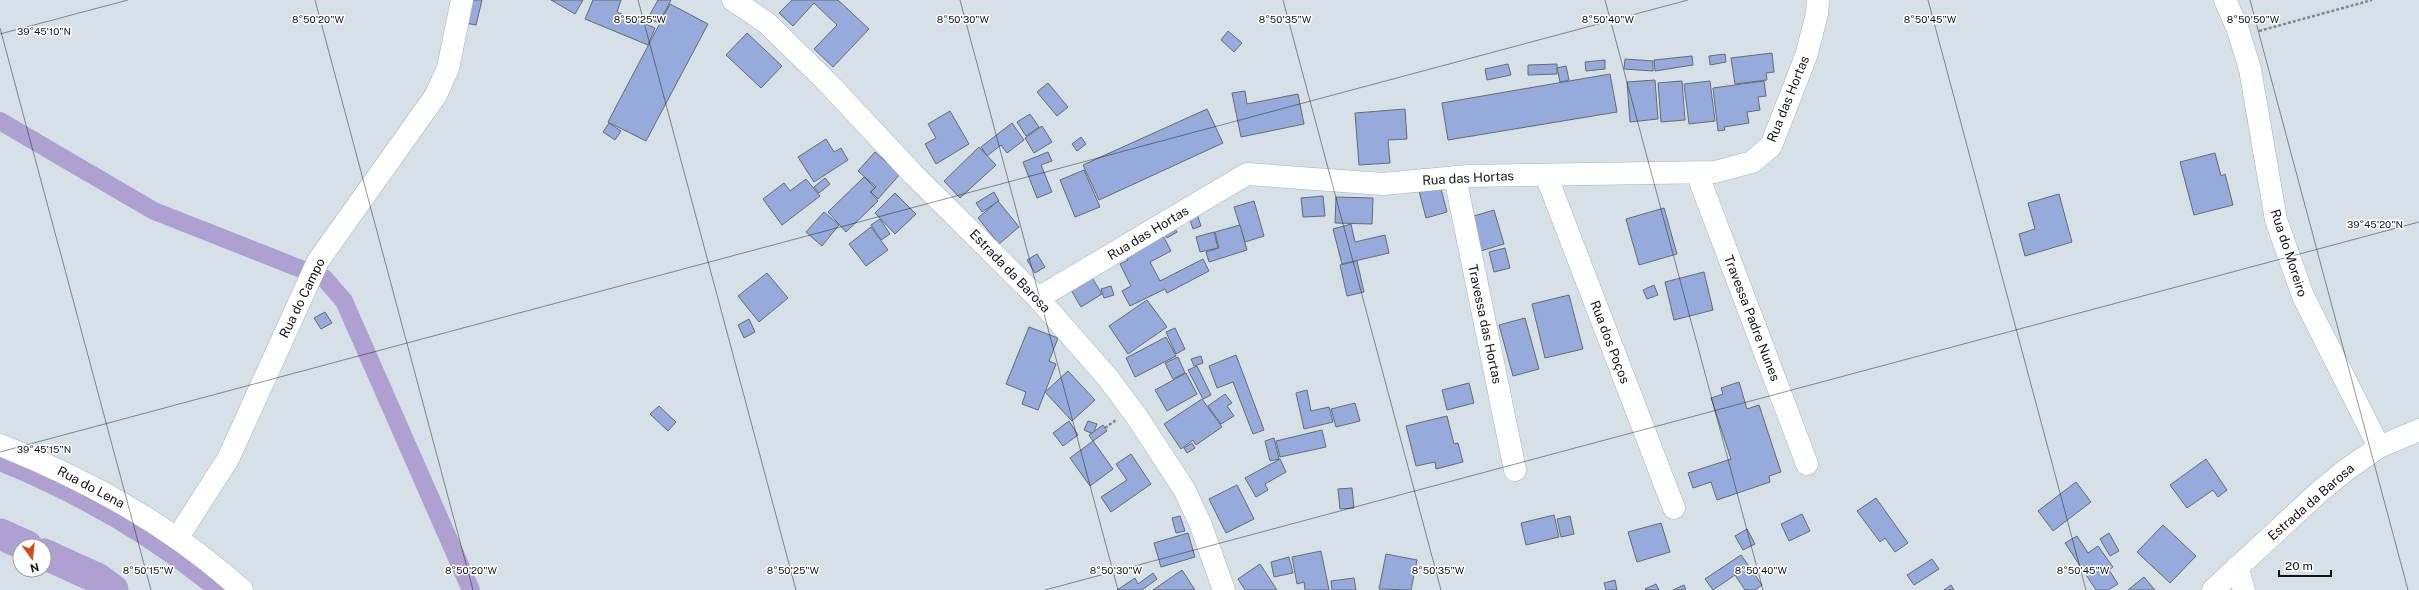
<svg xmlns="http://www.w3.org/2000/svg" width="2419" height="590" viewBox="0 0 2419 590" font-family="'Public Sans',sans-serif">
<style>
.lines{fill:none;stroke-linecap:round;stroke-linejoin:round}
.canal{stroke:#afa0d2;stroke-width:18}
.river{stroke:#afa0d2;stroke-width:31}
.building{fill:#96abdb;stroke:#666a73}
.minor-casing{stroke:#a8b3b9;stroke-width:23}
.path{stroke:#80888c;stroke-width:2.5;stroke-dasharray:3 2;stroke-linecap:butt}
.minor{stroke:#fff;stroke-width:22}
.ticks{fill:none;stroke:#101416;stroke-width:1;stroke-opacity:0.45}
.labels{text-anchor:middle;dominant-baseline:central;stroke-width:3;stroke-linejoin:round;paint-order:stroke}
.street-label{font-size:13px;fill:#101416;stroke:#fff}
.ticks-label{font-size:10px;text-anchor:middle;fill:#101416;stroke:#fff;stroke-width:3;stroke-linejoin:round;paint-order:stroke}
</style>
<rect width="100%" height="100%" fill="#d5e0e7"/>
<g class="lines">
<g class="canal">
<polyline points="0,121 154,211 324,278 344,301 471,590"/>
<path d="M 0,462 C 79,494 152,536 218,590"/>
</g>
<g class="river">
<polyline points="0,534 27,546"/>
<polyline points="44,554 97,578 113,590"/>
</g>
</g>
<g class="building">
<polygon points="465,0 482,0 476,25 460,22"/>
<polygon points="551,0 583,0 575,14"/>
<polygon points="593,0 621,0 617,12 655,28 648,45 585,19"/>
<polygon points="658,0 671,0 659,23 648,18"/>
<polygon points="792,0 838,0 869,29 833,67 814,49 837,25 814,3 793,26 779,13"/>
<polygon points="670,4 708,24 646,141 608,122"/>
<polygon points="1228,31 1242,43 1234,52 1221,40"/>
<polygon points="747,33 782,66 761,88 726,55"/>
<polygon points="1772,53 1774,72 1766,73 1767,80 1735,84 1731,58"/>
<polygon points="1725,54 1726,62 1710,65 1709,56"/>
<polygon points="1692,56 1693,65 1655,71 1654,60"/>
<polygon points="1625,59 1653,61 1653,71 1624,69"/>
<polygon points="1605,60 1605,69 1586,71 1585,62"/>
<polygon points="1508,64 1511,75 1487,80 1485,69"/>
<polygon points="1557,64 1557,74 1528,75 1528,65"/>
<polygon points="1566,66 1569,80 1560,82 1557,68"/>
<polygon points="1610,74 1617,112 1448,140 1442,103"/>
<polygon points="1655,80 1658,119 1630,122 1627,82"/>
<polygon points="1682,81 1685,120 1661,122 1658,83"/>
<polygon points="1710,81 1715,121 1689,124 1684,84"/>
<polygon points="1764,81 1766,96 1758,97 1760,110 1747,112 1749,123 1724,127 1725,130 1718,131 1713,88"/>
<polygon points="1048,83 1068,107 1057,116 1037,92"/>
<polygon points="1245,91 1247,104 1298,94 1304,124 1241,137 1232,93"/>
<polygon points="1207,109 1223,143 1099,200 1083,165"/>
<polygon points="1405,109 1407,139 1388,140 1390,163 1359,165 1355,113"/>
<polygon points="950,111 969,144 936,164 925,144 936,138 928,124"/>
<polygon points="1030,114 1039,127 1026,136 1017,122"/>
<polygon points="609,123 621,131 615,140 603,132"/>
<polygon points="1012,123 1024,140 1007,153 1001,145 987,156 981,147"/>
<polygon points="1042,126 1052,142 1034,153 1025,138"/>
<polygon points="1081,137 1086,144 1077,151 1072,144"/>
<polygon points="826,139 834,152 841,148 848,160 814,182 798,157"/>
<polygon points="979,147 996,165 960,198 944,181"/>
<polygon points="875,152 900,174 878,199 871,192 876,187 858,171"/>
<polygon points="1048,152 1052,161 1041,165 1052,192 1037,198 1023,162"/>
<polygon points="2215,153 2221,176 2225,174 2233,205 2194,215 2180,162"/>
<polygon points="1084,170 1100,207 1075,217 1060,180"/>
<polygon points="864,177 875,188 870,192 878,201 846,232 828,212"/>
<polygon points="825,178 830,184 819,193 814,187"/>
<polygon points="806,179 820,196 782,225 763,199 784,183 790,191"/>
<polygon points="1440,185 1447,212 1426,218 1419,191"/>
<polygon points="994,192 999,201 982,212 976,203"/>
<polygon points="895,193 916,214 895,234 875,213"/>
<polygon points="2059,194 2072,242 2025,256 2019,234 2035,229 2028,203"/>
<polygon points="1323,196 1325,216 1303,217 1301,198"/>
<polygon points="1336,197 1373,198 1372,224 1335,223"/>
<polygon points="998,201 1019,227 999,244 978,218"/>
<polygon points="1254,201 1264,236 1245,242 1234,207"/>
<polygon points="1664,208 1677,254 1639,265 1626,219"/>
<polygon points="1494,210 1504,244 1474,253 1464,219"/>
<polygon points="824,212 839,225 822,246 806,232"/>
<polygon points="1197,214 1201,226 1193,229 1189,217"/>
<polygon points="1168,216 1177,232 1167,238 1157,222"/>
<polygon points="880,219 890,234 881,240 871,225"/>
<polygon points="1157,224 1171,251 1150,262 1160,281 1203,259 1209,271 1167,293 1165,289 1130,306 1122,291 1131,286 1120,264 1128,260 1119,244"/>
<polygon points="1351,224 1355,242 1385,235 1389,253 1342,264 1333,229"/>
<polygon points="1240,225 1247,250 1209,262 1206,252 1219,248 1215,232"/>
<polygon points="871,227 888,250 866,266 849,244"/>
<polygon points="1214,232 1218,248 1200,252 1196,237"/>
<polygon points="1505,248 1510,268 1494,272 1489,252"/>
<polygon points="1037,254 1045,267 1035,273 1027,260"/>
<polygon points="1357,261 1364,292 1347,296 1340,265"/>
<polygon points="1085,266 1102,294 1081,307 1064,278"/>
<polygon points="1704,272 1713,310 1674,320 1665,282"/>
<polygon points="767,273 788,298 759,322 738,296"/>
<polygon points="1654,285 1658,295 1647,299 1643,290"/>
<polygon points="1111,286 1114,295 1104,298 1101,289"/>
<polygon points="1569,295 1583,349 1545,358 1532,304"/>
<polygon points="1147,300 1167,327 1128,354 1109,326"/>
<polygon points="325,312 332,323 321,329 314,318"/>
<polygon points="1525,318 1539,369 1513,376 1499,325"/>
<polygon points="749,319 755,332 744,338 738,325"/>
<polygon points="1029,327 1058,338 1049,361 1056,364 1038,410 1022,404 1026,392 1006,384"/>
<polygon points="1175,328 1185,349 1176,354 1166,332"/>
<polygon points="1166,337 1176,356 1135,377 1126,358"/>
<polygon points="1236,355 1264,430 1253,434 1233,382 1217,388 1209,366"/>
<polygon points="1201,356 1203,363 1194,366 1191,359"/>
<polygon points="1178,357 1185,373 1173,379 1165,363"/>
<polygon points="1197,366 1211,395 1203,399 1188,370"/>
<polygon points="1068,371 1095,400 1072,421 1045,392"/>
<polygon points="1186,373 1197,394 1167,411 1155,390"/>
<polygon points="1739,382 1747,409 1759,405 1781,472 1769,476 1770,482 1717,500 1711,482 1693,488 1688,473 1731,459 1711,398 1723,394 1721,388"/>
<polygon points="1469,383 1474,403 1447,410 1442,390"/>
<polygon points="1307,390 1311,411 1329,407 1333,422 1304,429 1296,393"/>
<polygon points="1225,394 1232,403 1227,406 1234,416 1221,424 1208,406"/>
<polygon points="1202,399 1222,427 1196,445 1193,440 1181,449 1164,424"/>
<polygon points="1355,403 1360,421 1336,427 1331,409"/>
<polygon points="659,406 676,422 668,431 650,414"/>
<polygon points="1447,416 1454,444 1458,443 1463,462 1436,469 1435,462 1416,466 1406,426"/>
<polygon points="1069,421 1078,435 1063,446 1053,433"/>
<polygon points="1088,421 1097,424 1093,434 1084,430"/>
<polygon points="1103,425 1107,431 1093,441 1089,435"/>
<polygon points="1322,430 1326,447 1280,457 1276,441"/>
<polygon points="1274,438 1279,459 1270,461 1265,441"/>
<polygon points="1093,441 1113,469 1090,486 1070,458"/>
<polygon points="1192,443 1195,448 1187,453 1184,448"/>
<polygon points="1131,454 1151,484 1111,512 1101,497 1127,480 1116,464"/>
<polygon points="1280,459 1286,472 1265,484 1268,490 1256,497 1245,478"/>
<polygon points="2206,459 2227,490 2218,497 2213,490 2187,508 2170,485"/>
<polygon points="2076,482 2091,502 2053,531 2038,511"/>
<polygon points="1237,485 1254,519 1226,533 1209,499"/>
<polygon points="1352,488 1354,508 1340,509 1338,489"/>
<polygon points="1876,498 1908,543 1895,552 1885,538 1880,542 1857,511"/>
<polygon points="1802,514 1810,531 1789,541 1781,524"/>
<polygon points="1554,515 1559,537 1526,545 1521,523"/>
<polygon points="1180,516 1185,531 1176,533 1172,518"/>
<polygon points="1570,516 1574,534 1561,537 1557,519"/>
<polygon points="1661,523 1670,552 1637,562 1628,532"/>
<polygon points="2163,525 2196,556 2170,583 2137,552"/>
<polygon points="1747,529 1755,544 1743,550 1735,536"/>
<polygon points="1188,533 1195,557 1161,567 1154,543"/>
<polygon points="2109,533 2119,551 2110,556 2100,539"/>
<polygon points="2077,536 2088,553 2098,546 2113,567 2109,570 2118,584 2108,590 2096,590 2065,543"/>
<polygon points="1321,551 1329,590 1305,590 1304,582 1297,584 1292,557"/>
<polygon points="1386,554 1417,560 1411,590 1379,589"/>
<polygon points="1741,555 1762,585 1755,590 1745,590 1735,575 1713,590 1705,579"/>
<polygon points="1289,557 1293,573 1274,577 1271,562"/>
<polygon points="1932,559 1939,569 1914,585 1907,575"/>
<polygon points="1260,564 1277,590 1245,590 1238,579"/>
<polygon points="1182,570 1195,590 1153,590"/>
<polygon points="1153,573 1157,579 1142,590 1117,590 1135,578 1138,584"/>
<polygon points="2144,577 2155,590 2128,590"/>
<polygon points="1354,578 1356,590 1332,590 1331,581"/>
<polygon points="1615,580 1617,590 1606,590 1604,583"/>
<polygon points="1656,584 1659,590 1646,590 1645,589"/>
<polygon points="1684,585 1686,590 1673,590"/>
<polygon points="1951,585 1954,590 1944,590"/>
</g>
<g class="lines">
<g class="minor-casing">
<g id="minor">
<polyline points="733,0 768,24 829,84 914,175 1038,298 1108,378 1137,417 1184,489 1200,523 1224,590"/>
<polyline points="2225,0 2237,27 2250,69 2276,220 2303,296 2379,447"/>
<polyline points="1697,173 1807,464"/>
<polyline points="1546,175 1674,508"/>
<polyline points="1455,177 1515,470"/>
<polyline points="1038,298 1247,174 1383,184 1468,176 1715,172 1752,162 1771,146 1806,56 1817,14 1818,0"/>
<path d="M 0,445 C 89,481 170,525 242,590"/>
<polyline points="178,537 228,459 318,261 436,95 448,68 462,0"/>
<polyline points="2237,567 2244,590"/>
<polyline points="2213,590 2319,492 2346,470 2379,447 2419,430"/>
</g>
</g>
<g class="path">
<polyline points="2259,31 2372,0"/>
<polyline points="1105,428 1116,420"/>
</g>
<use href="#minor" class="minor"/>
</g>
<path class="ticks" d="M 315,0 L 473,590M 638,0 L 796,590M 960,0 L 1118,590M 1283,0 L 1441,590M 1605,0 L 1763,590M 1928,0 L 2086,590M 2250,0 L 2408,590M 0,28 L 151,590M 0,34 L 128,0M 0,452 L 1688,0M 1045,590 L 2419,222"/>
<g class="labels">
<g class="street-label">
<text transform="translate(1788 99) rotate(-68)">Rua das Hortas</text>
<text transform="translate(1468 178) rotate(-3)">Rua das Hortas</text>
<text transform="translate(1148 233) rotate(-31)">Rua das Hortas</text>
<text transform="translate(2289 253) rotate(72)">Rua do Moreiro</text>
<text transform="translate(1010 271) rotate(46)">Estrada da Barosa</text>
<text transform="translate(302 298) rotate(-64)">Rua do Campo</text>
<text transform="translate(1752 318) rotate(69)">Travessa Padre Nunes</text>
<text transform="translate(1485 324) rotate(78)">Travessa das Hortas</text>
<text transform="translate(1610 342) rotate(69)">Rua dos Poços</text>
<text transform="translate(91 487) rotate(28)">Rua do Lena</text>
<text transform="translate(2311 502) rotate(-41)">Estrada da Barosa</text>
</g>
</g>
<g class="ticks-label">
<text x="318" y="23">8°50'20"W</text>
<text x="640" y="23">8°50'25"W</text>
<text x="963" y="23">8°50'30"W</text>
<text x="1285" y="23">8°50'35"W</text>
<text x="1608" y="23">8°50'40"W</text>
<text x="1930" y="23">8°50'45"W</text>
<text x="2253" y="23">8°50'50"W</text>
<text x="44" y="35">39°45'10"N</text>
<text x="2375" y="228">39°45'20"N</text>
<text x="44" y="453">39°45'15"N</text>
<text x="148" y="574">8°50'15"W</text>
<text x="471" y="574">8°50'20"W</text>
<text x="793" y="574">8°50'25"W</text>
<text x="1116" y="574">8°50'30"W</text>
<text x="1438" y="574">8°50'35"W</text>
<text x="1761" y="574">8°50'40"W</text>
<text x="2083" y="574">8°50'45"W</text>
</g>
<g transform="translate(32 558) rotate(165)"><circle r="19" fill="#ffffff" stroke="#9fa1a2"/>
<path d="M0-3L7 15L0 10L-7 15Z" fill="#d24922"/>
<text y="-6" font-size="11" font-weight="bold" text-anchor="middle" fill="#101416">N</text>
</g>
<path d="M2279 570v6h52v-6" fill="none" stroke="#101416" stroke-width="2"/>
<text x="2285" y="570" font-size="12" fill="#101416" stroke="#ffffff" stroke-width="3" paint-order="stroke">20 m</text>
</svg>
